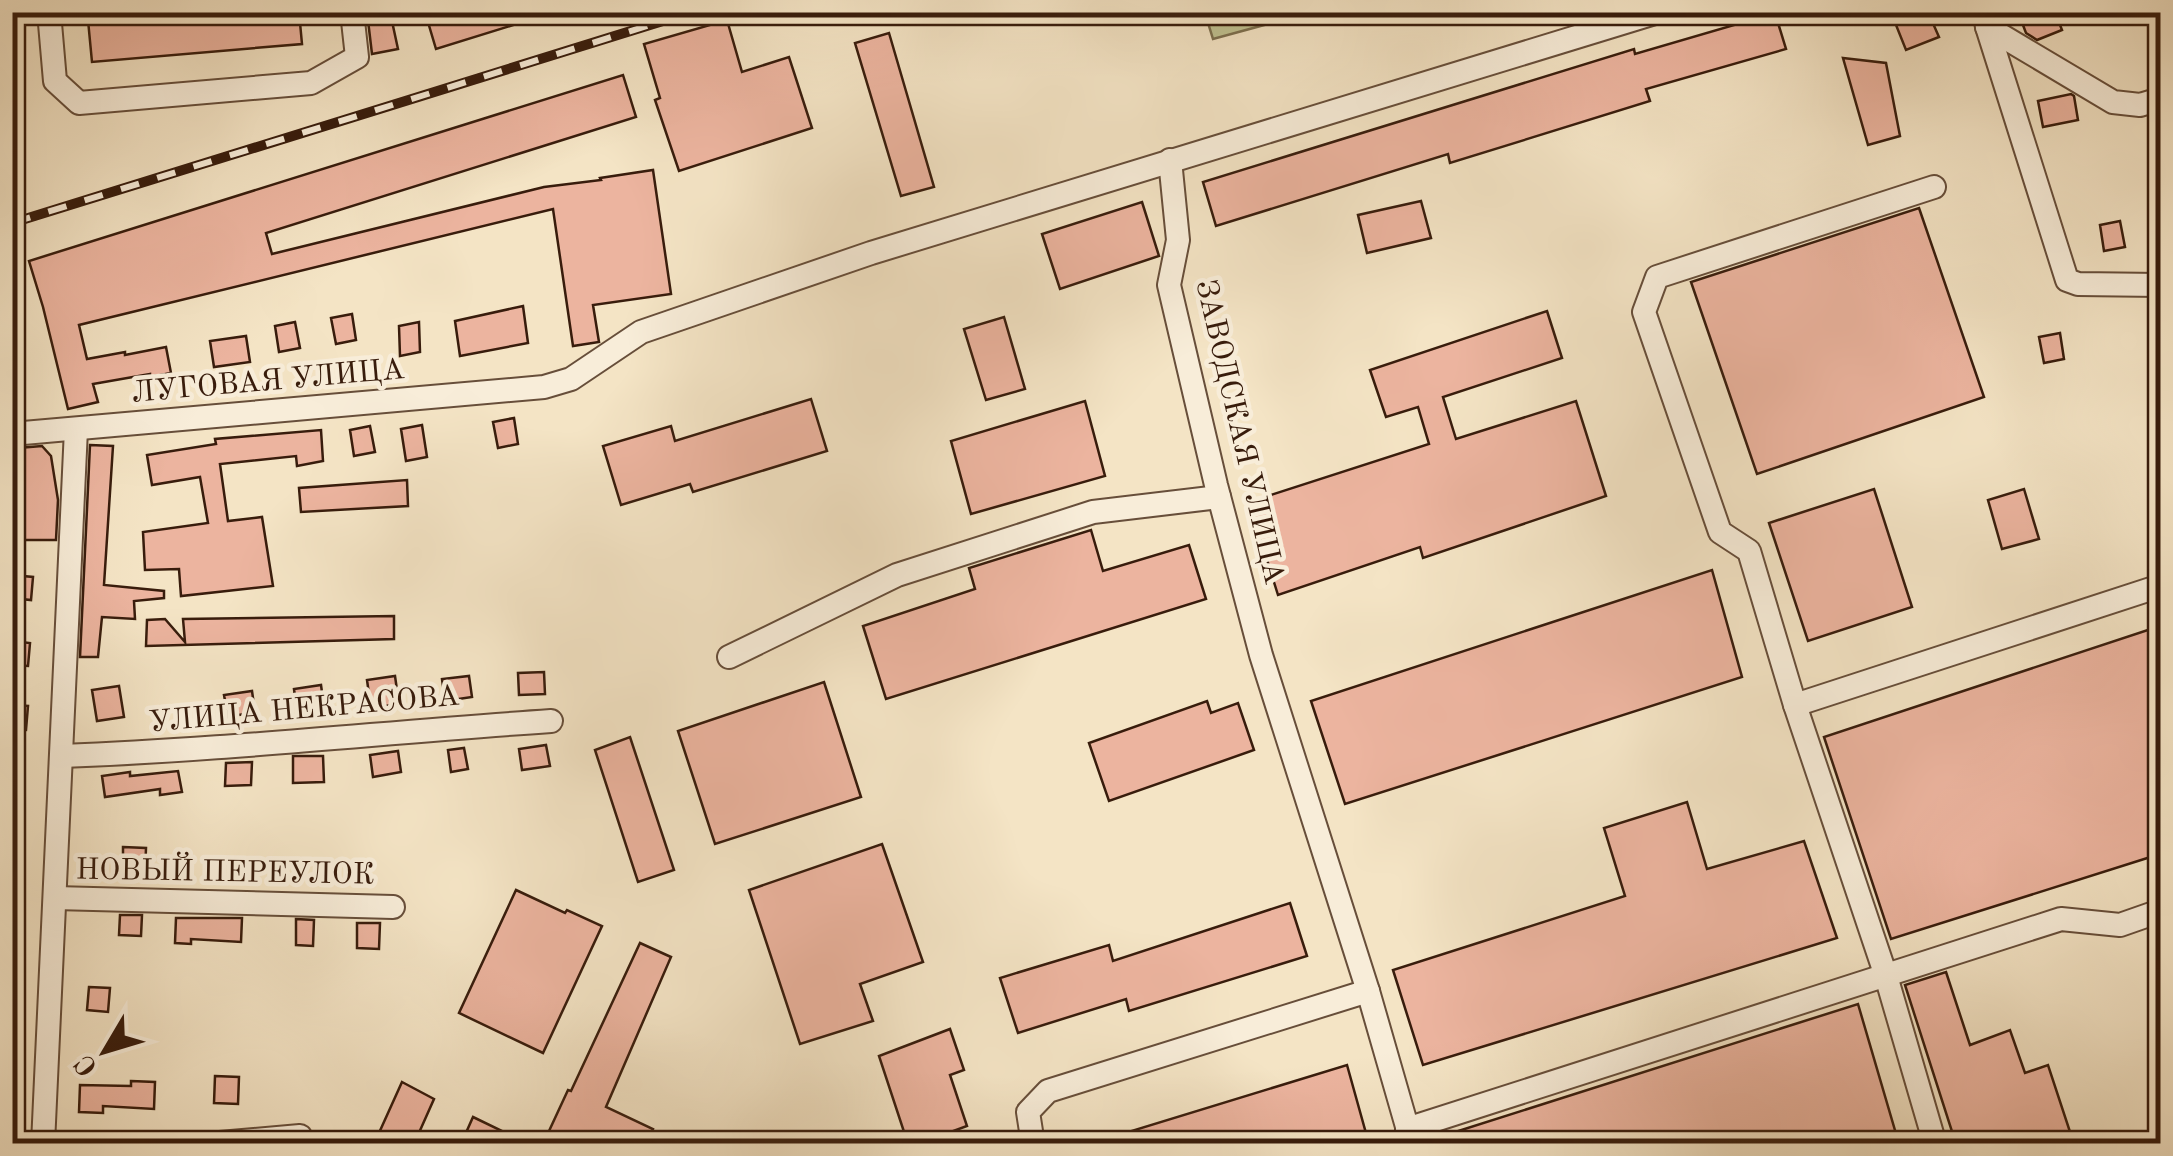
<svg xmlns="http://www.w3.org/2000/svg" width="2173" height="1156" viewBox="0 0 2173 1156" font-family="'Old Standard TT',serif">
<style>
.green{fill:#c0c291;stroke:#7c6f4e;stroke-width:2.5}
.building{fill:#ecb49f;stroke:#381c0c;stroke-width:2.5}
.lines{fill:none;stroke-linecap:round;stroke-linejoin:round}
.minor-casing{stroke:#674e3a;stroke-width:26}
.minor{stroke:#f8edd9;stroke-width:22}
.rail-casing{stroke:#381c0c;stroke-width:10}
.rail{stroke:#f8edd9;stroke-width:6;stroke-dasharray:19;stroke-linecap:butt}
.labels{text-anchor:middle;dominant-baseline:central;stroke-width:9;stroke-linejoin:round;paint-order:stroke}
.street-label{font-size:30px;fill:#381c0c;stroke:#f8edd9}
</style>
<rect width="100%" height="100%" fill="#f4e4c5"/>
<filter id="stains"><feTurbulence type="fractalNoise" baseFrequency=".002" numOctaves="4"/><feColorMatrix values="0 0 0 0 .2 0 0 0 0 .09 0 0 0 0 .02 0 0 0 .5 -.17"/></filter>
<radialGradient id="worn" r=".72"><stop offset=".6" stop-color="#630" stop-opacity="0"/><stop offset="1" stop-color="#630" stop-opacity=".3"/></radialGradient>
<polygon class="green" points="1205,13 1205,12 1308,13 1213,39"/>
<g class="building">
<polygon points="177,12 299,12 302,44 92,62 88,20"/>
<polygon points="367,12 390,12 398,49 372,54"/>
<polygon points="425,12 541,12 542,16 436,49"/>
<polygon points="1912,12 1928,12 1939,37 1906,50 1894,20"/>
<polygon points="2018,12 2055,12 2062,30 2037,40 2026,33"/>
<polygon points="1775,13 1786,49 1646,89 1650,101 1450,163 1448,154 1216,226 1203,182 1634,49 1635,54"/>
<polygon points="727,20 742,72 789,57 812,128 679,171 655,100 660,98 644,44"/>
<polygon points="889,33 934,187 901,196 855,43"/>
<polygon points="1843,58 1886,63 1900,136 1868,145"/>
<polygon points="623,75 636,117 266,233 272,254 544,187 601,180 600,178 653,170 671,294 593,305 599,342 573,346 553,209 79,325 87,359 125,352 125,355 166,347 171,373 150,377 150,374 93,384 98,402 68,409 43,307 29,261"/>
<polygon points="2071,94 2074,96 2078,120 2043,127 2038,101"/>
<polygon points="1421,201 1431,238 1367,253 1358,215"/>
<polygon points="1142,202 1159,256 1060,289 1042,234"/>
<polygon points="1919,208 1984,397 1757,474 1691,282"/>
<polygon points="2120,221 2125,247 2104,251 2100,225"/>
<polygon points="523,306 528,343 460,356 455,321"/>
<polygon points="1547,311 1562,358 1443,397 1456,439 1576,401 1606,496 1423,558 1420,547 1278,595 1249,502 1429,444 1418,407 1386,417 1370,370"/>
<polygon points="352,314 356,340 336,344 331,318"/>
<polygon points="1004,317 1025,389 986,400 964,329"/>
<polygon points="295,322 300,348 279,352 275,326"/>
<polygon points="419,322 420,352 400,356 399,326"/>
<polygon points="2060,333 2064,359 2044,363 2039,337"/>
<polygon points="246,336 250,362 214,367 210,341"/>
<polygon points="811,399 827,451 693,492 690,484 621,505 603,446 671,426 675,441"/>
<polygon points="1085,401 1105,476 971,514 951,441"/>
<polygon points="514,418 518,444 498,448 493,422"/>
<polygon points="422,425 427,457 406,461 401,429"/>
<polygon points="370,426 375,452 354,456 350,430"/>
<polygon points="321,430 323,461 297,466 296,456 220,464 228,521 262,517 273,586 181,596 179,569 145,570 143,532 208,523 200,477 152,485 147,455 216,444 215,439"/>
<polygon points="90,445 113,446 104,585 164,591 164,598 134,601 135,619 102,617 98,657 80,657"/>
<polygon points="42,446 51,456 58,500 56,540 12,540 12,485 21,485 18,448"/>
<polygon points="407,480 408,506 301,512 299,488"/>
<polygon points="1874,489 1912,607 1808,641 1769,523"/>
<polygon points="2024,489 2039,539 2002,549 1988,500"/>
<polygon points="1091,530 1103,571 1189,545 1206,599 886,699 863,626 975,589 969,568"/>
<polygon points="1712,570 1742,677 1345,804 1311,701"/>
<polygon points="12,575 33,577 31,600 12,598"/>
<polygon points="394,616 394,639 146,646 147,620 165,619 185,642 183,619"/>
<polygon points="2160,626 2160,854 1891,939 1824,737"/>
<polygon points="12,641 30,643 28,666 12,665"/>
<polygon points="544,672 545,694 519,695 518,673"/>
<polygon points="395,676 399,704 371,708 367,680"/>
<polygon points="469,676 472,697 445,701 442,679"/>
<polygon points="824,682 861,797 715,844 678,731"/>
<polygon points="321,685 324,707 297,711 294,689"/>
<polygon points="119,686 124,717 97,721 92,690"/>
<polygon points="252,691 255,712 228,717 224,695"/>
<polygon points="1207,701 1211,713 1238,703 1254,750 1109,801 1089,743"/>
<polygon points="12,705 28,706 26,730 12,729"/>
<polygon points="630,737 674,870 638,882 595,750"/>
<polygon points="546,745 550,766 522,770 519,749"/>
<polygon points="464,748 468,769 451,772 448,750"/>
<polygon points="398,751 401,772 373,777 370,755"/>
<polygon points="293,756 323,756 324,782 293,783"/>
<polygon points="252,762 251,785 225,786 226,763"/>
<polygon points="178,771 182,792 160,795 160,789 105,797 102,776 130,772 130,776"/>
<polygon points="1687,802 1707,869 1804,841 1837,938 1423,1065 1393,970 1625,896 1604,828"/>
<polygon points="882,844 923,962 860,984 873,1021 800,1044 749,890"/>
<polygon points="123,847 146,848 145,873 123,872"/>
<polygon points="516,890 565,913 567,910 602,926 543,1053 459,1013"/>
<polygon points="1290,903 1307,956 1129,1011 1126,999 1018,1033 1000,978 1109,945 1113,961"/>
<polygon points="120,915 142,915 141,936 119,935"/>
<polygon points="176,918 242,918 241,942 191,939 191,944 175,943"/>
<polygon points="296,919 314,920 313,946 296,945"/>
<polygon points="357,923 380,923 379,949 357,948"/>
<polygon points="640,943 671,957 606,1107 653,1129 646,1144 543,1144 568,1090 571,1091"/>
<polygon points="1946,972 1970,1045 2010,1030 2025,1073 2048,1065 2074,1144 1956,1144 1905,985"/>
<polygon points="89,987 110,988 108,1012 87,1010"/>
<polygon points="1858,1004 1899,1144 1430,1144 1430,1140"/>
<polygon points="950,1029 964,1070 950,1075 967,1126 918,1144 908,1144 879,1056"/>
<polygon points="1347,1065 1369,1144 1103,1144 1102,1140"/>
<polygon points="215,1076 239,1077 238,1104 214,1103"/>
<polygon points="131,1081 155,1082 154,1109 103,1106 103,1113 79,1112 80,1085 131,1086"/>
<polygon points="402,1082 434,1099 414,1144 374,1144"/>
<polygon points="473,1117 529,1144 461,1144"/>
</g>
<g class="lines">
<g class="minor-casing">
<g id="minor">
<polyline points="49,12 55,81 79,103 311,83 357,57 352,12"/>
<polyline points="1986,21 1987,27 2113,102 2140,105 2160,99"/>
<polyline points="1987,27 2067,280 2078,284 2160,285"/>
<polyline points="1170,160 1178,240 1169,285 1216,485 1261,655 1368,991 1412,1144"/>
<polyline points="1934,187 1657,277 1644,312 1720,532 1749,551 1795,705 1886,976 1935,1144"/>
<polyline points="12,434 544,387 571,379 641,332 871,253 1658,12"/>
<polyline points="729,657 897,575 1093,512 1219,497"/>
<polyline points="1795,705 2160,586"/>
<path d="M 62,756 C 225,750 388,732 551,721"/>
<polyline points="55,898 393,907"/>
<polyline points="1407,1129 2061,919 2120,925 2160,911"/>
<polyline points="43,1144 76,429"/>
<polyline points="208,1144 300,1136"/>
<polyline points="1033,1144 1028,1112 1048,1091 1368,991"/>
</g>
</g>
<use href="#minor" class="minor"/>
<g class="rail-casing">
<polyline id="rail" points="12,223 692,12"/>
</g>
<use href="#rail" class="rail"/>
</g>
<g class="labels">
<g class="street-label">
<text transform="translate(268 382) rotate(-5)">ЛУГОВАЯ УЛИЦА</text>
<text transform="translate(1239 432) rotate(77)">ЗАВОДСКАЯ УЛИЦА</text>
<text transform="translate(304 710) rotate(-5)">УЛИЦА НЕКРАСОВА</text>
<text transform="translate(225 873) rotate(1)">НОВЫЙ ПЕРЕУЛОК</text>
</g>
</g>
<rect width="2173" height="1156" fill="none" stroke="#f4e4c5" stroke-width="50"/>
<rect x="15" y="15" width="2143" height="1126" fill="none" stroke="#381c0c" stroke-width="5"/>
<rect x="25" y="25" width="2123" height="1106" fill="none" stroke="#381c0c" stroke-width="2.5"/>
<g transform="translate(105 1051) rotate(232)" stroke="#f8edd9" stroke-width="8" paint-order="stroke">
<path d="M0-8L18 38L0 25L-18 38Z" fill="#381c0c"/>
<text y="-15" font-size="28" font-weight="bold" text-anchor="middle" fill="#381c0c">С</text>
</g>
<rect width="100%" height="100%" filter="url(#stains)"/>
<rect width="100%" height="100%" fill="url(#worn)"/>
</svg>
